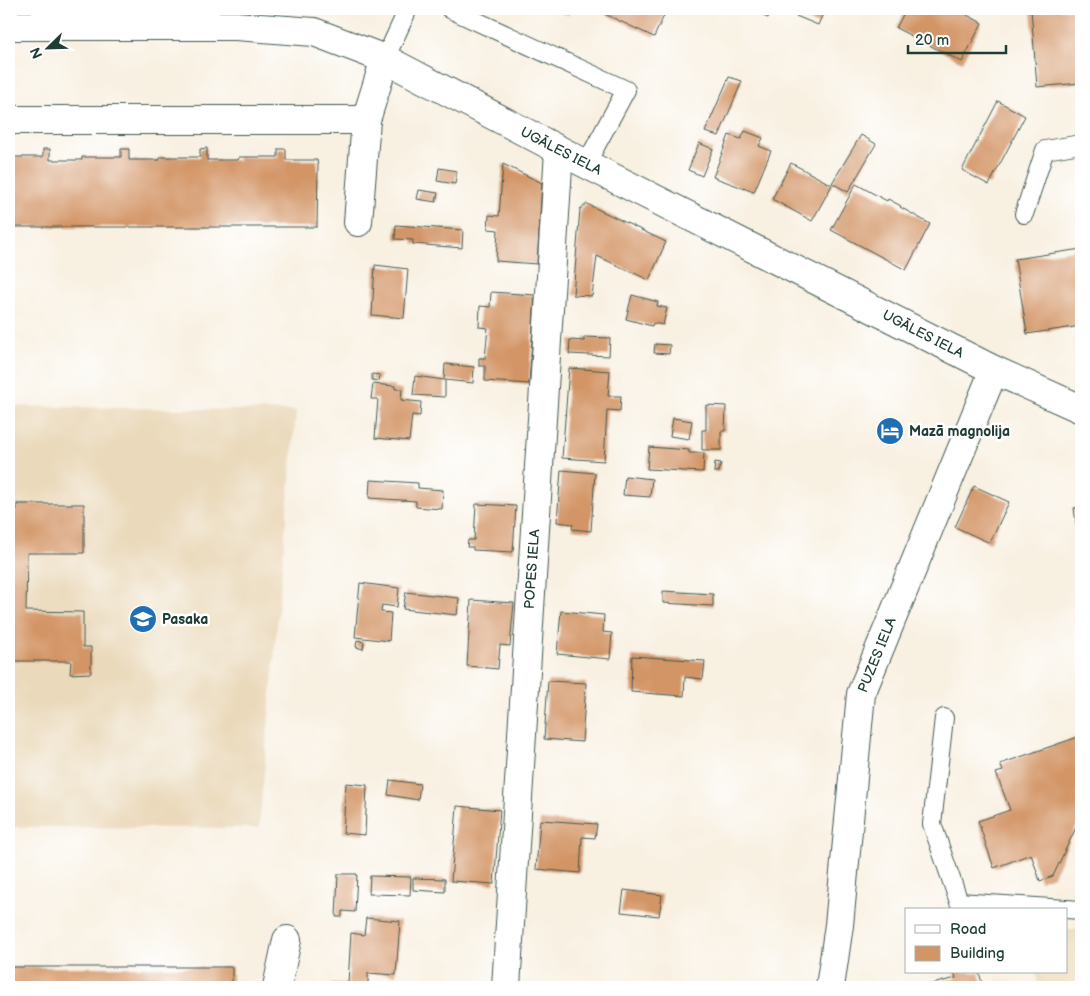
<svg xmlns="http://www.w3.org/2000/svg" width="1090" height="996" viewBox="0 0 1090 996" font-family="'Balsamiq Sans',sans-serif">
<style>
.built{fill:#ead9ba}
.building{fill:#d39566}
.lines{fill:none;stroke-linecap:round;stroke-linejoin:round}
.service-casing{stroke:#40584e;stroke-width:20}
.minor-casing{stroke:#40584e;stroke-width:30}
.service{stroke:#fff;stroke-width:18}
.minor{stroke:#fff;stroke-width:28}
.labels{text-anchor:middle;dominant-baseline:central;stroke-width:5;stroke-linejoin:round;paint-order:stroke}
.street-label{font-size:14px;fill:#1f3d34;stroke:#fff}
.poi-label{font-size:14px;font-weight:bold;fill:#1f3d34;stroke:#fff;text-anchor:start}
</style>
<rect width="100%" height="100%" fill="#fff"/>
<filter id="ink" filterUnits="userSpaceOnUse"><feTurbulence type="fractalNoise" baseFrequency=".02" numOctaves="2"/><feDisplacementMap in="SourceGraphic" scale="10" xChannelSelector="R" yChannelSelector="G"/><feConvolveMatrix kernelMatrix="1 2 1 2 8 2 1 2 1" color-interpolation-filters="sRGB"/></filter>
<filter id="wash" filterUnits="userSpaceOnUse"><feTurbulence type="fractalNoise" baseFrequency=".0096" numOctaves="4" result="noise"/><feDisplacementMap in="SourceGraphic" scale="20" xChannelSelector="R" yChannelSelector="G"/><feGaussianBlur stdDeviation="1.12" result="paint"/><feColorMatrix in="noise" values="0 0 0 0 0 0 0 0 0 0 0 0 0 0 0 0 0 1.4 0 .05"/><feComposite in="paint" operator="in"/></filter>
<g filter="url(#wash)">
<rect width="100%" height="100%" fill="#f8f0e1"/>
<g class="built">
<polygon points="9,406 296,411 259,828 9,827"/>
<polygon points="1066,929 1081,929 1081,987 1039,987 1035,972 1066,972"/>
</g>
<g id="blocks">
<g class="building">
<polygon points="554,9 565,9 570,11 568,15"/>
<polygon points="594,9 667,9 654,37"/>
<polygon points="751,9 769,9 771,11 768,18 763,16 763,14"/>
<polygon points="779,9 825,9 818,25"/>
<polygon points="906,9 956,9 982,23 962,62 896,28"/>
<polygon points="1031,9 1081,9 1081,83 1037,87"/>
<polygon points="729,77 742,81 719,136 705,132"/>
<polygon points="998,101 1025,116 989,185 962,170"/>
<polygon points="745,131 763,138 759,146 771,151 754,192 713,177 729,135 741,139"/>
<polygon points="861,135 876,144 848,192 832,183"/>
<polygon points="699,143 713,149 702,176 688,170"/>
<polygon points="207,148 207,160 238,160 239,157 278,157 278,149 286,149 286,160 317,160 318,166 317,227 9,227 9,157 43,157 43,149 50,149 50,160 82,160 82,157 121,157 121,149 129,149 129,160 160,160 160,157 200,157 200,149"/>
<polygon points="791,163 832,185 812,221 772,199"/>
<polygon points="503,164 542,183 537,264 496,261 498,230 488,229 489,215 499,216"/>
<polygon points="439,168 457,171 455,184 437,181"/>
<polygon points="856,184 887,201 888,199 901,206 900,207 930,224 906,270 831,230"/>
<polygon points="419,190 438,193 436,202 417,199"/>
<polygon points="587,204 666,242 649,280 597,256 592,296 573,295 580,209"/>
<polygon points="396,225 463,230 462,248 413,244 413,240 395,239"/>
<polygon points="1081,249 1081,326 1027,334 1015,259"/>
<polygon points="375,265 408,269 404,318 372,315"/>
<polygon points="491,292 535,295 529,384 485,381 485,366 479,366 479,358 485,358 488,328 479,327 480,306 490,307"/>
<polygon points="632,295 658,302 657,306 667,308 663,325 653,323 652,326 626,319"/>
<polygon points="584,337 610,338 609,356 569,354 570,340 584,341"/>
<polygon points="655,344 670,345 669,354 654,353"/>
<polygon points="445,364 474,367 473,383 445,380 445,397 413,395 415,376 444,380"/>
<polygon points="569,368 610,371 608,396 621,396 620,411 607,410 604,461 562,458"/>
<polygon points="372,374 380,375 379,381 372,380"/>
<polygon points="373,384 395,386 395,389 402,389 401,400 421,402 420,416 412,415 409,441 375,438 378,399 371,399"/>
<polygon points="706,405 726,406 725,431 721,431 721,450 702,450 702,430 706,430"/>
<polygon points="673,418 692,421 689,439 670,436"/>
<polygon points="649,447 689,450 689,453 704,453 703,472 647,469"/>
<polygon points="715,462 721,463 719,472 714,472"/>
<polygon points="561,470 595,473 591,531 572,529 573,524 557,522"/>
<polygon points="625,476 652,479 650,497 623,495"/>
<polygon points="370,480 418,483 418,488 443,490 442,509 416,507 416,501 369,498"/>
<polygon points="974,486 1009,502 990,543 955,527"/>
<polygon points="17,504 84,504 84,553 27,553 26,611 83,612 83,647 91,647 91,673 70,674 71,661 9,661 9,509 17,509"/>
<polygon points="476,504 516,506 513,552 473,550 473,547 467,547 468,540 474,540"/>
<polygon points="1081,507 1081,553 1080,553 1074,508"/>
<polygon points="360,583 399,588 397,607 382,605 381,612 391,613 389,641 355,637"/>
<polygon points="663,591 713,594 713,606 663,603"/>
<polygon points="406,592 459,598 457,615 403,609"/>
<polygon points="471,600 514,603 510,646 500,645 498,669 467,666"/>
<polygon points="561,611 604,615 603,632 612,633 610,659 557,654"/>
<polygon points="357,640 364,642 363,649 356,647"/>
<polygon points="632,656 705,661 703,679 685,677 684,696 631,692"/>
<polygon points="548,681 586,683 582,742 544,739"/>
<polygon points="1081,736 1081,817 1053,876 1040,881 1031,854 994,868 978,821 1010,810 996,773 1003,771 1000,764"/>
<polygon points="390,780 420,784 418,800 388,795"/>
<polygon points="346,783 367,785 365,835 343,833"/>
<polygon points="457,806 500,810 494,884 451,881"/>
<polygon points="540,820 597,824 595,838 582,837 580,873 536,869"/>
<polygon points="338,874 357,874 355,912 342,911 342,917 336,917"/>
<polygon points="370,876 411,877 410,895 369,894"/>
<polygon points="413,878 445,879 445,892 413,890"/>
<polygon points="624,890 662,895 659,916 621,912"/>
<polygon points="366,918 400,921 396,975 368,973 368,983 372,984 372,987 331,987 332,983 348,983 351,933 364,935"/>
<rect x="9" y="967" width="223" height="20"/>
<polygon points="954,972 979,972 983,987 920,987 956,978"/>
<polygon points="374,984 413,985 413,987 374,987"/>
</g>
</g>
</g>
<g filter="url(#ink)">
<use href="#blocks" fill-opacity="0" stroke="#40584e" stroke-width="1"/>
<g class="lines">
<g class="service-casing">
<g id="service">
<polyline points="450,9 626,90 586,164"/>
<polyline points="385,59 408,9"/>
<polyline points="1024,214 1045,150 1081,144"/>
<polyline points="944,718 932,824 959,902 1081,910"/>
</g>
</g>
<g class="minor-casing">
<g id="minor">
<polyline points="9,26 236,26 314,32 385,59 586,164 994,370 1081,409"/>
<polyline points="9,120 366,120"/>
<polyline points="358,222 366,120 385,59"/>
<polyline points="277,987 287,940"/>
<polyline points="506,987 559,151"/>
<polyline points="830,987 839,925 861,694 994,370"/>
</g>
</g>
<use href="#service" class="service"/>
<use href="#minor" class="minor"/>
</g>
</g>
<defs>
<g id="hotel-disc" transform="scale(1.4375)"><circle r="9.5" fill="#1f6fb2" stroke="#fff"/><path d="M-6-4.5h1.5V1H6V5H4.5V3h-9V5H-6ZM-4 0a1.8 1.8 0 1 1 3.6 0ZM.5 0V-2.5h3Q6-2.5 6 0Z" fill="#fff"/></g>
<g id="school-disc" transform="scale(1.4375)"><circle r="9.5" fill="#1f6fb2" stroke="#fff"/><path d="M0-5L7-2L0 1L-7-2ZM-4 1L0 2.5L4 1V4Q0 6-4 4Z" fill="#fff"/></g>
</defs>
<g fill-rule="evenodd">
<use href="#hotel-disc" x="890" y="431"/>
<use href="#school-disc" x="143" y="619"/>
</g>
<g class="labels">
<g class="street-label">
<text transform="translate(561 151) rotate(27)">UGĀLES IELA</text>
<text transform="translate(923 334) rotate(27)">UGĀLES IELA</text>
<text transform="translate(532 569) rotate(-86)">POPES IELA</text>
<text transform="translate(877 655) rotate(-68)">PUZES IELA</text>
</g>
<g class="poi-label">
<text x="909" y="431">Mazā magnolija</text>
<text x="162" y="619">Pasaka</text>
</g>
</g>
<rect width="1090" height="996" fill="none" stroke="#fff" stroke-width="30"/>
<rect x="905" y="908" width="162" height="65" fill="#ffffff" stroke="#a5b1ae"/>
<rect x="915" y="925" width="25" height="8" fill="#ffffff" stroke="#a5b1ae"/>
<text x="950" y="934" font-size="15" fill="#1f3d34">Road</text>
<rect x="915" y="946" width="25" height="15" fill="#d39566" stroke="#a5b1ae"/>
<text x="950" y="958" font-size="15" fill="#1f3d34">Building</text>
<g transform="translate(48 48) rotate(247)" stroke="#ffffff" stroke-width="4" paint-order="stroke">
<path d="M0-4L9 19L0 12L-9 19Z" fill="#1f3d34"/>
<text y="-8" font-size="14" font-weight="bold" text-anchor="middle" fill="#1f3d34">N</text>
</g>
<path d="M908 45v8h98v-8" fill="none" stroke="#1f3d34" stroke-width="2.5"/>
<text x="915" y="45" font-size="15" fill="#1f3d34" stroke="#ffffff" stroke-width="4" paint-order="stroke">20 m</text>
</svg>
